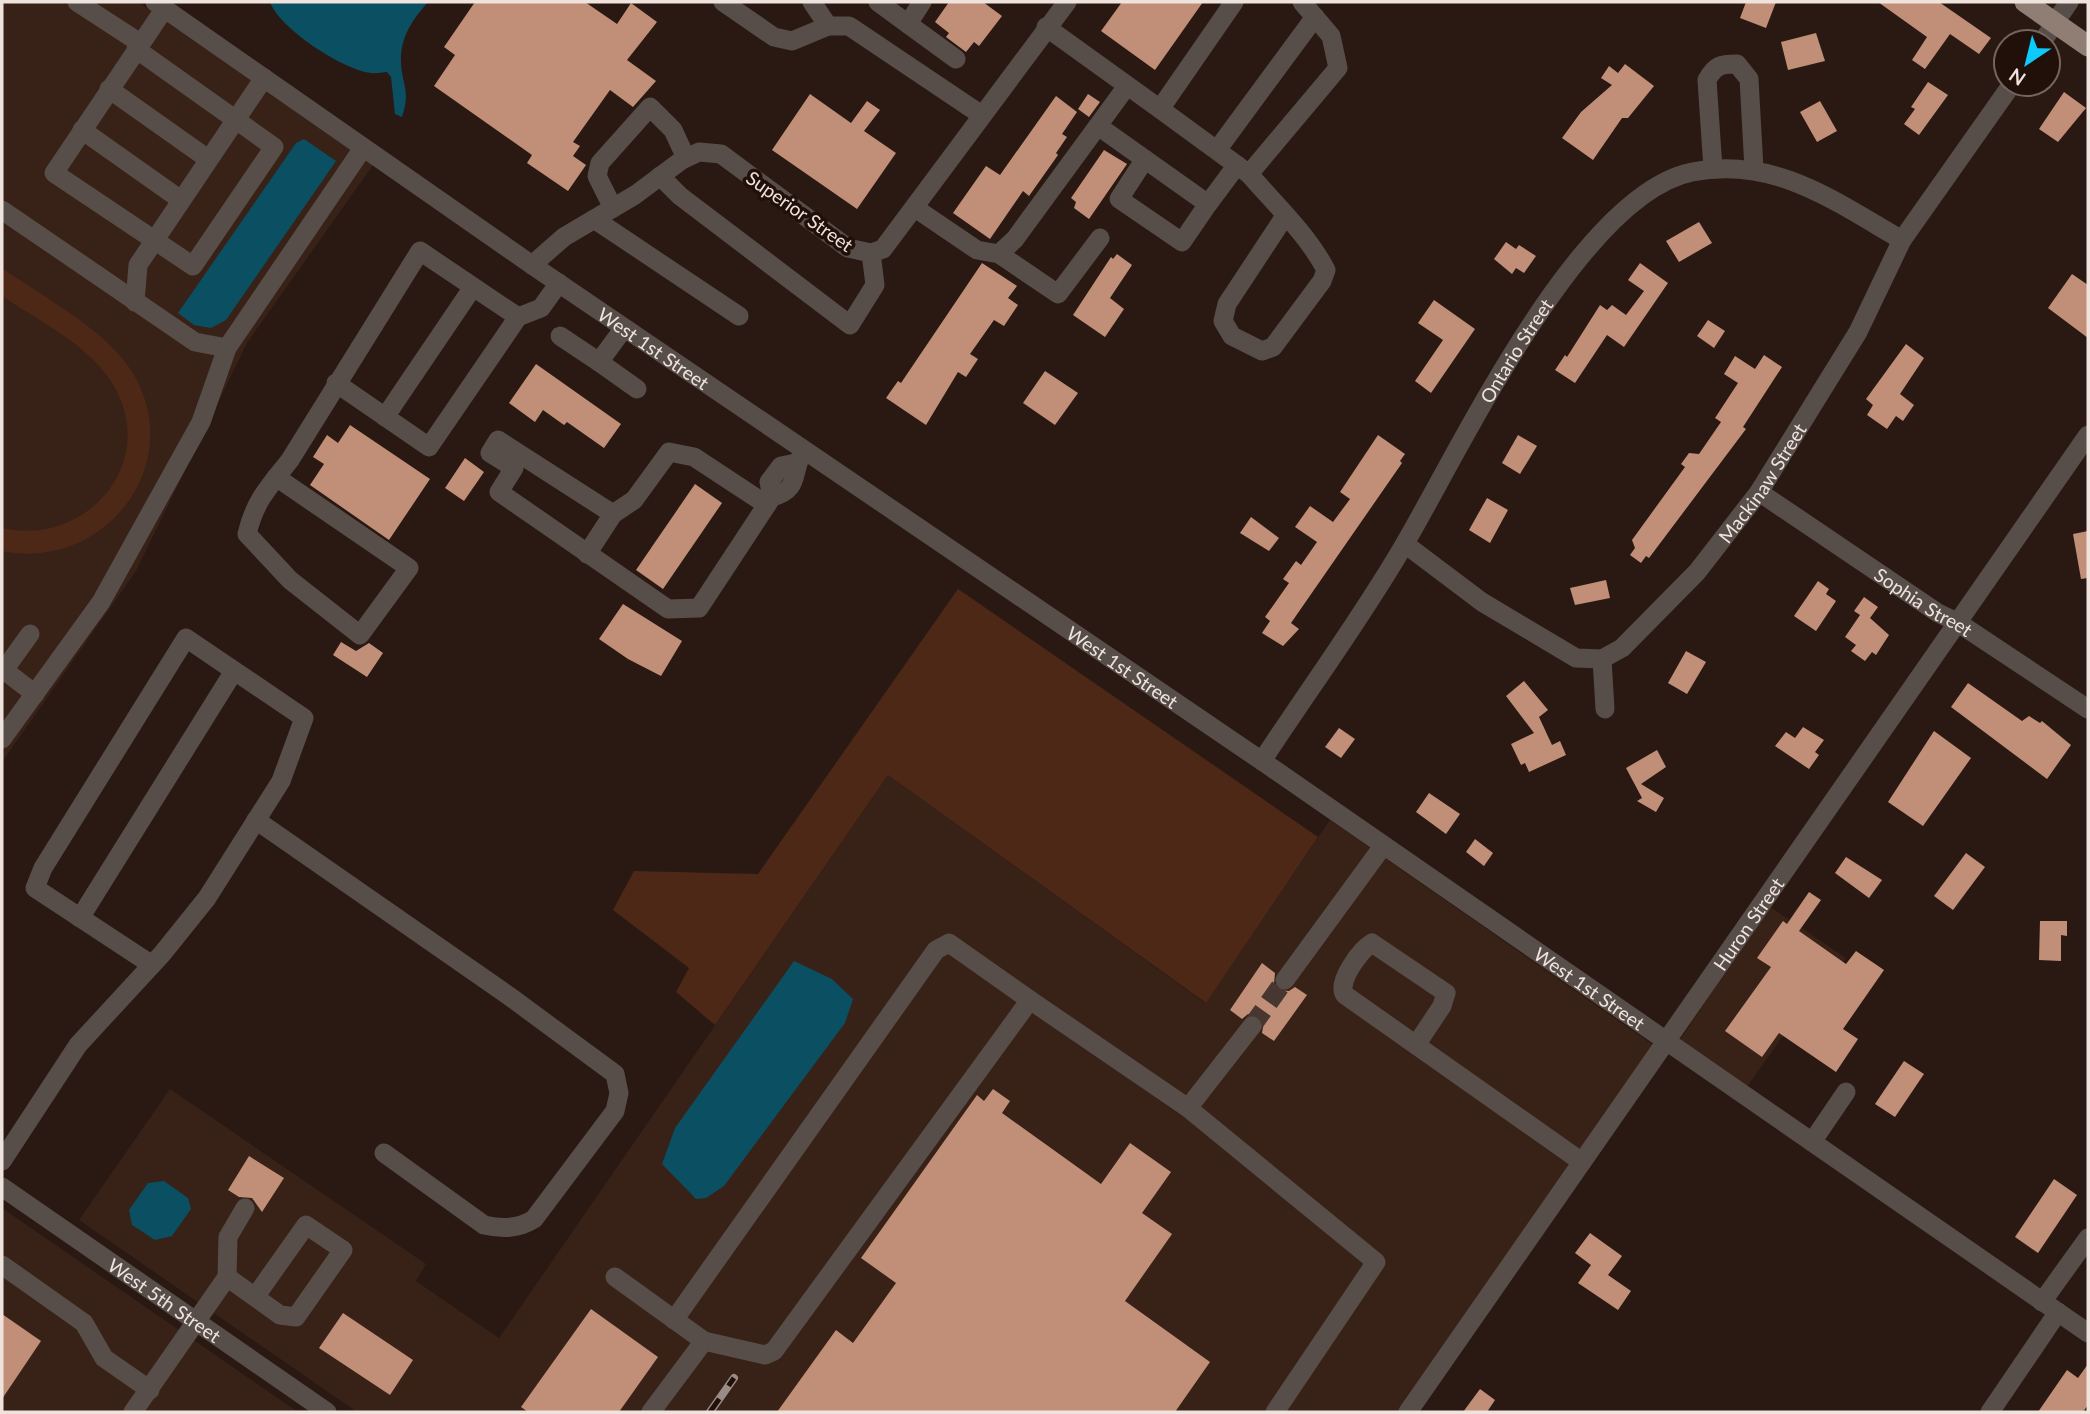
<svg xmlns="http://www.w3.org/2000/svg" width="2090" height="1414" viewBox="0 0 2090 1414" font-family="Lato,sans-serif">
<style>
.built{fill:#382116}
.green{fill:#4d2816}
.water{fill:#0b4f63}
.building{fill:#c18f78}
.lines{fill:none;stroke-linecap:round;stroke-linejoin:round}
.minor-tunnel{stroke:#483731;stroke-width:19;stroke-dasharray:19 10;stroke-linecap:butt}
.minor{stroke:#574e4a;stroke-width:19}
.major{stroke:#907e75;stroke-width:21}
.rail-casing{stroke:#998b85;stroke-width:8}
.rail{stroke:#201009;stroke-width:5;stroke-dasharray:16;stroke-linecap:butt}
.labels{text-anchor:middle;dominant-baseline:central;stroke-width:7;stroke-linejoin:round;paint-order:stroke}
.street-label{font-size:19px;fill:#efe3de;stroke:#201009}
</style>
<rect width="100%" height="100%" fill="#2a1912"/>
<g class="built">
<polygon points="2,2 138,2 373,165 247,343 136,571 2,762"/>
<polygon points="888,775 1205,1003 1330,820 1653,1045 1398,1412 357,1412 79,1220 170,1089 426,1264 416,1281 499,1338"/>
<polygon points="1769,906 1846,958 1817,1000 1811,996 1747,1087 1680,1040"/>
<polygon points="2,1208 298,1412 2,1412"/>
</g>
<g class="green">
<path d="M 2,268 C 44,298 108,330 134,375 C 187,467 102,572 2,551 L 2,528 C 85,547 159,465 114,386 C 91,346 39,321 2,296 Z"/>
<polygon points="958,589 1318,837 1206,1003 888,775 715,1025 676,992 689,968 613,910 634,871 758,874"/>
</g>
<g class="water">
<path d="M 270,2 L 428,2 C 413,19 400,37 401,62 C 402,86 411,91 402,117 L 395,114 L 391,77 L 387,72 C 382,72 376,74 371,73 C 343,70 279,28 270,2 Z"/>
<polygon points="304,139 336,161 226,320 211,328 194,325 178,313 296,143"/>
<polygon points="794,961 832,979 853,999 845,1023 724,1186 706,1198 696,1199 662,1164 675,1128"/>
<polygon points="164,1181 188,1198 191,1209 172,1236 155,1240 132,1225 129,1210 148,1183"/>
</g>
<g class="building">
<polygon points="475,2 585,2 617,24 631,3 657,22 627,60 656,81 633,107 610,90 573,142 580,146 573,156 586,165 568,191 527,163 532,155 434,86 455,55 444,47"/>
<polygon points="949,2 983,2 1002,16 979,46 974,42 966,52 946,37 949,33 935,22"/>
<polygon points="1122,2 1203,2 1155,70 1101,31"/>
<polygon points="1746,2 1776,2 1766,28 1740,18"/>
<polygon points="1878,2 1939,2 1991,38 1979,54 1950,34 1925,69 1912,60 1927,37"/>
<polygon points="1816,33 1825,61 1788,70 1781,42"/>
<polygon points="1625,64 1654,86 1628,118 1622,118 1593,160 1562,138 1581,112 1612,85 1601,78 1609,66 1618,73"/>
<polygon points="1928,82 1948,95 1919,135 1904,124 1915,109 1911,107"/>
<polygon points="2064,92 2086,108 2058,142 2039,129"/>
<polygon points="810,94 851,123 867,101 880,110 864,131 896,153 857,209 772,150"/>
<polygon points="1088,94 1100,102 1089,117 1078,109"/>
<polygon points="1056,96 1077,112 1062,134 1067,137 1056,153 1058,155 1029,196 1023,191 990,239 953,213 986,166 1000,175"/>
<polygon points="1820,101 1837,131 1817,142 1800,112"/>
<polygon points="1104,150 1127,164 1089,219 1074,208 1076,202 1071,198"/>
<polygon points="1699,222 1712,243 1679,262 1666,241"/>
<polygon points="1506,242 1516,249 1519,245 1536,256 1524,273 1516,268 1512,274 1494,259"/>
<polygon points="1117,254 1132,265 1110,298 1124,309 1105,337 1073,315 1111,257 1113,259"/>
<polygon points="982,263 1017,286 1008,298 1018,305 1004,326 994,320 970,354 978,359 966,377 958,372 926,425 886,398 898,381 901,383"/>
<polygon points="1640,263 1668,283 1624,347 1607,335 1575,383 1555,370 1565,355 1567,357 1600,305 1607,310 1612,305 1626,315 1644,291 1628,280"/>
<polygon points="2072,274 2088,285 2088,338 2048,308"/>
<polygon points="1434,300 1475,329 1431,393 1415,381 1443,340 1418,323"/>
<polygon points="1708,320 1725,331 1714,348 1697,336"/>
<polygon points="1906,344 1924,358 1900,394 1914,405 1903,421 1896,416 1887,429 1867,415 1873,405 1866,399"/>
<polygon points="1764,355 1782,367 1743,427 1746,429 1649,558 1646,556 1641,563 1630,555 1635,548 1632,540 1685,467 1681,464 1689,453 1699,454 1721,422 1715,418 1738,383 1724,374 1735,356 1755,369"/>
<polygon points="536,364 621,424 604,448 567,422 564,425 543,410 535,422 509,403"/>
<polygon points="1045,371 1078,393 1055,425 1023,403"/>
<polygon points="350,425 430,479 389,540 310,485 324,464 313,457 327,435 338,443"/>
<polygon points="1378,435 1405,454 1400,461 1402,463 1291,623 1299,629 1283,646 1262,633 1270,621 1265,617 1289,583 1283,579 1296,561 1301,565 1317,542 1295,527 1310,506 1333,522 1350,499 1340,492"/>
<polygon points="1518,435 1537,446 1520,474 1502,463"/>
<polygon points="465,458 484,472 464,501 445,488"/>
<polygon points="695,484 722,503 663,589 636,570"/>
<polygon points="1487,498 1508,510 1490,543 1469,530"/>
<polygon points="1251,517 1279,538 1269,551 1240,533"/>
<polygon points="2088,531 2088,578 2081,579 2073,534"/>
<polygon points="1606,580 1610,598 1575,605 1570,588"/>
<polygon points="1818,581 1829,589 1826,594 1836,601 1816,631 1794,616"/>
<polygon points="1864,597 1878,607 1870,618 1889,635 1876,655 1872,652 1865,661 1851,651 1856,645 1845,637 1860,615 1854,611"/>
<polygon points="623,604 682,641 661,676 628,659 599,639"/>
<polygon points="341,642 356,651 369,643 383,653 367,677 333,655"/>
<polygon points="1686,651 1706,662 1687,694 1668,683"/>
<polygon points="1524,681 1548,710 1539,717 1552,745 1560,741 1566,755 1529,772 1525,763 1521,765 1511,744 1534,733 1506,696"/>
<polygon points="1968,683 2022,721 2029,716 2040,723 2042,721 2071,745 2047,779 1951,707"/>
<polygon points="1803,727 1824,740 1815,752 1819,755 1809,769 1775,746 1786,732 1795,738"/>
<polygon points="1339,728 1355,739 1341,758 1325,747"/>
<polygon points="1934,731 1971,758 1923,826 1888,802"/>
<polygon points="1657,750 1666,767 1641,784 1664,798 1656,812 1637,801 1642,798 1626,768"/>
<polygon points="1429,793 1460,814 1446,834 1416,812"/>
<polygon points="1475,839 1493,853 1484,866 1466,852"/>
<polygon points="1966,853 1985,867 1953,910 1934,896"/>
<polygon points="1846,857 1882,880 1869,898 1835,873"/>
<polygon points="1809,892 1821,900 1799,931 1846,964 1856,951 1884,970 1843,1029 1858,1039 1836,1072 1779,1033 1762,1057 1725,1031 1771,967 1757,958 1783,921 1787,924"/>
<polygon points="2040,921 2067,921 2067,936 2061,935 2061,961 2039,960"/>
<polygon points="1262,963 1275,973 1274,984 1278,990 1289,991 1295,987 1307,995 1274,1041 1262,1033 1264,1022 1259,1016 1248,1014 1242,1019 1230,1010"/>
<polygon points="1904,1061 1924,1074 1895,1117 1875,1104"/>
<polygon points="993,1089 1010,1101 1002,1113 1101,1184 1130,1143 1171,1172 1142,1213 1172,1234 1125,1301 1210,1362 1175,1412 777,1412 836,1330 853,1343 896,1283 861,1258 977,1095 984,1101"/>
<polygon points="249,1156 284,1178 262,1212 252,1198 239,1197 228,1190"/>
<polygon points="2054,1179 2077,1195 2038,1253 2015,1237"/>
<polygon points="1590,1233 1622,1256 1608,1275 1631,1291 1618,1310 1578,1283 1591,1265 1575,1253"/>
<polygon points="591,1309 658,1357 619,1412 528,1412 521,1407"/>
<polygon points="343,1313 413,1360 390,1395 319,1348"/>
<polygon points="2,1314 41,1341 2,1399"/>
<polygon points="2088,1364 2088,1405 2083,1412 2038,1412 2067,1370 2078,1378"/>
<polygon points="1480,1389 1495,1400 1487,1412 1463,1412"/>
</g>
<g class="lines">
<polyline class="minor-tunnel" points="1252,1026 1285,980"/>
<g class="minor">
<polyline points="77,2 140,43"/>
<path id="s1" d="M 155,2 L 532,265 L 1262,761 L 2088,1333"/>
<polyline points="723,2 774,37 792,41 828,26 849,26 980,114"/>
<polyline points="812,2 828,26"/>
<polyline points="878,2 908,24"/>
<polyline points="922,2 908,24 956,59"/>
<polyline points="1046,27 1160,109 1234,2"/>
<polyline points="2042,42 2069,2"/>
<polyline points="136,49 274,147 193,266 54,173 165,8"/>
<polyline points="109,89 208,159"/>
<polyline points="1160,109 1249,174 1338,68 1331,36 1302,2"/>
<polyline points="1098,126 1208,204 1182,242 1119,199 1145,159"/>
<polyline points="82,130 181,200"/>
<polyline points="1217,150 1315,17"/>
<path d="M 1713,169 L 1707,80 C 1715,65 1721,64 1737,64 L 1749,79 L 1754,169"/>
<path d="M 1249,174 C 1275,204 1308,235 1326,270 L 1322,281 L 1273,347 L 1262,351 L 1232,336 L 1223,321 L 1227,304 L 1285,216"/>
<polyline points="660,176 680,196 850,325 875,285 871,253"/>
<polyline points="1208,204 1237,165"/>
<polyline points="613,208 597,176 600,163 650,107 673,130 686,158"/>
<polyline points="915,208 977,250 999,254"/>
<polyline points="2,210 195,342 227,348"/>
<polyline points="594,219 739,316"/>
<polyline points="1100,238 1058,294 999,254 1015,239 1127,86"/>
<polyline points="532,265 564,237 635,195 682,160 699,152 721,154 848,248 871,253 883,249 1067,2"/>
<polyline points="135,302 138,265 264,78"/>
<polyline points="624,328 599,362 637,389"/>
<polyline points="560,336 599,362"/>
<polyline points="336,383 429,447 518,317 541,308 559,283"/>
<polyline points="385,417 473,287"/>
<path d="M 276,477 L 409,568 L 360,635 L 290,580 L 247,534 C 255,500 269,487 290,460 L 420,251 L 518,317"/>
<path id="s2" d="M 1759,492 L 1938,613 L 1957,622 L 2088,709"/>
<polyline points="772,497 769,482 781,466 796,463"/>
<path d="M 767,505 L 694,457 L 669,452 L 634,500 L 613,514 L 498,440 L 490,453 L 514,468 L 499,492 L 668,609 L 699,608 L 772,497 C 802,489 790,471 804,451"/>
<path id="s3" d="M 1405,544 L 1482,602 L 1576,658 L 1602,659 L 1622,648 L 1697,572 L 1759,492 L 1858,332 L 1902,240 L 2012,84"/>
<polyline points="587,554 613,514"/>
<polyline points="1602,659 1605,709"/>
<polyline points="4,670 35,694"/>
<polyline points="2,673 30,634"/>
<polyline points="2,739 101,602 201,422 227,348 363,148"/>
<path id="s4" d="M 1262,761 C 1309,689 1361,619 1404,545 C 1460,450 1579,195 1692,172 C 1775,156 1834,201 1902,240"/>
<path d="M 256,820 L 509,996 L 615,1074 L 619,1093 L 615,1111 L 534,1219 C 518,1229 502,1229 484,1225 L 384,1153"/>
<polyline points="80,918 234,671"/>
<polyline points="1285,980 1383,846"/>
<path d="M 1416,1045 L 1442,1006 L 1446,993 L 1372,943 C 1360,950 1336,983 1345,995 L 1582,1162"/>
<polyline points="1188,1108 1376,1262 1275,1412"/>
<polyline points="1812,1142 1846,1092"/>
<polyline points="2,1161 78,1045 162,954 207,898 281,781 304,718 186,638 43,868 35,888 152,965"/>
<path id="s5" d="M 2,1187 L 327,1412"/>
<polyline points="2,1265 84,1323 104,1358 150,1390"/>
<polyline points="227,1277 280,1315 296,1317 343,1250 306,1225 255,1297"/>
<polyline points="615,1277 704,1341"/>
<polyline points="2042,1302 2088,1238"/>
<polyline points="674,1320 936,950 949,943 1030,1000"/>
<polyline points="133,1412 227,1277 228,1237 245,1208"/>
<polyline points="651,1412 704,1341 765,1355 774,1351 1030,1000 1188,1108 1252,1026"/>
<path id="s6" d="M 1408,1412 L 2088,435"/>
<polyline points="1990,1412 2058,1312"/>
</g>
<polyline class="major" points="2025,2 2088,46"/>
<g class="rail-casing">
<polyline id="rail" points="710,1412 734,1378"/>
</g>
<use href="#rail" class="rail"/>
</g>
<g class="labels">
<g class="street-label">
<text transform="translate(800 211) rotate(35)">Superior Street</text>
<text stroke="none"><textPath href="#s1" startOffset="607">West 1st Street</textPath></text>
<text stroke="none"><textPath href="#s4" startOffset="483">Ontario Street</textPath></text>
<text stroke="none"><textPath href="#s3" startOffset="472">Mackinaw Street</textPath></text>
<text stroke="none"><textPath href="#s2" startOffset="198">Sophia Street</textPath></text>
<text stroke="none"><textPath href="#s1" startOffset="1174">West 1st Street</textPath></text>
<text stroke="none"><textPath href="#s6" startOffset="595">Huron Street</textPath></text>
<text stroke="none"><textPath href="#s1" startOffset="1741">West 1st Street</textPath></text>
<text stroke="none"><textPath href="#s5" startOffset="198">West 5th Street</textPath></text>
</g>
</g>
<rect width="2090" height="1414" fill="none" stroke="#efe3de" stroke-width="7"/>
<g transform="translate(2027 63) rotate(215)"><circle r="33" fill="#201009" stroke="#73645e" stroke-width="2"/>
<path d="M0-5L12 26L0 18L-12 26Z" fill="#0ecafa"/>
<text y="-10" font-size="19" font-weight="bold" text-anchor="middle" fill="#efe3de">N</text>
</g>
</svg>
